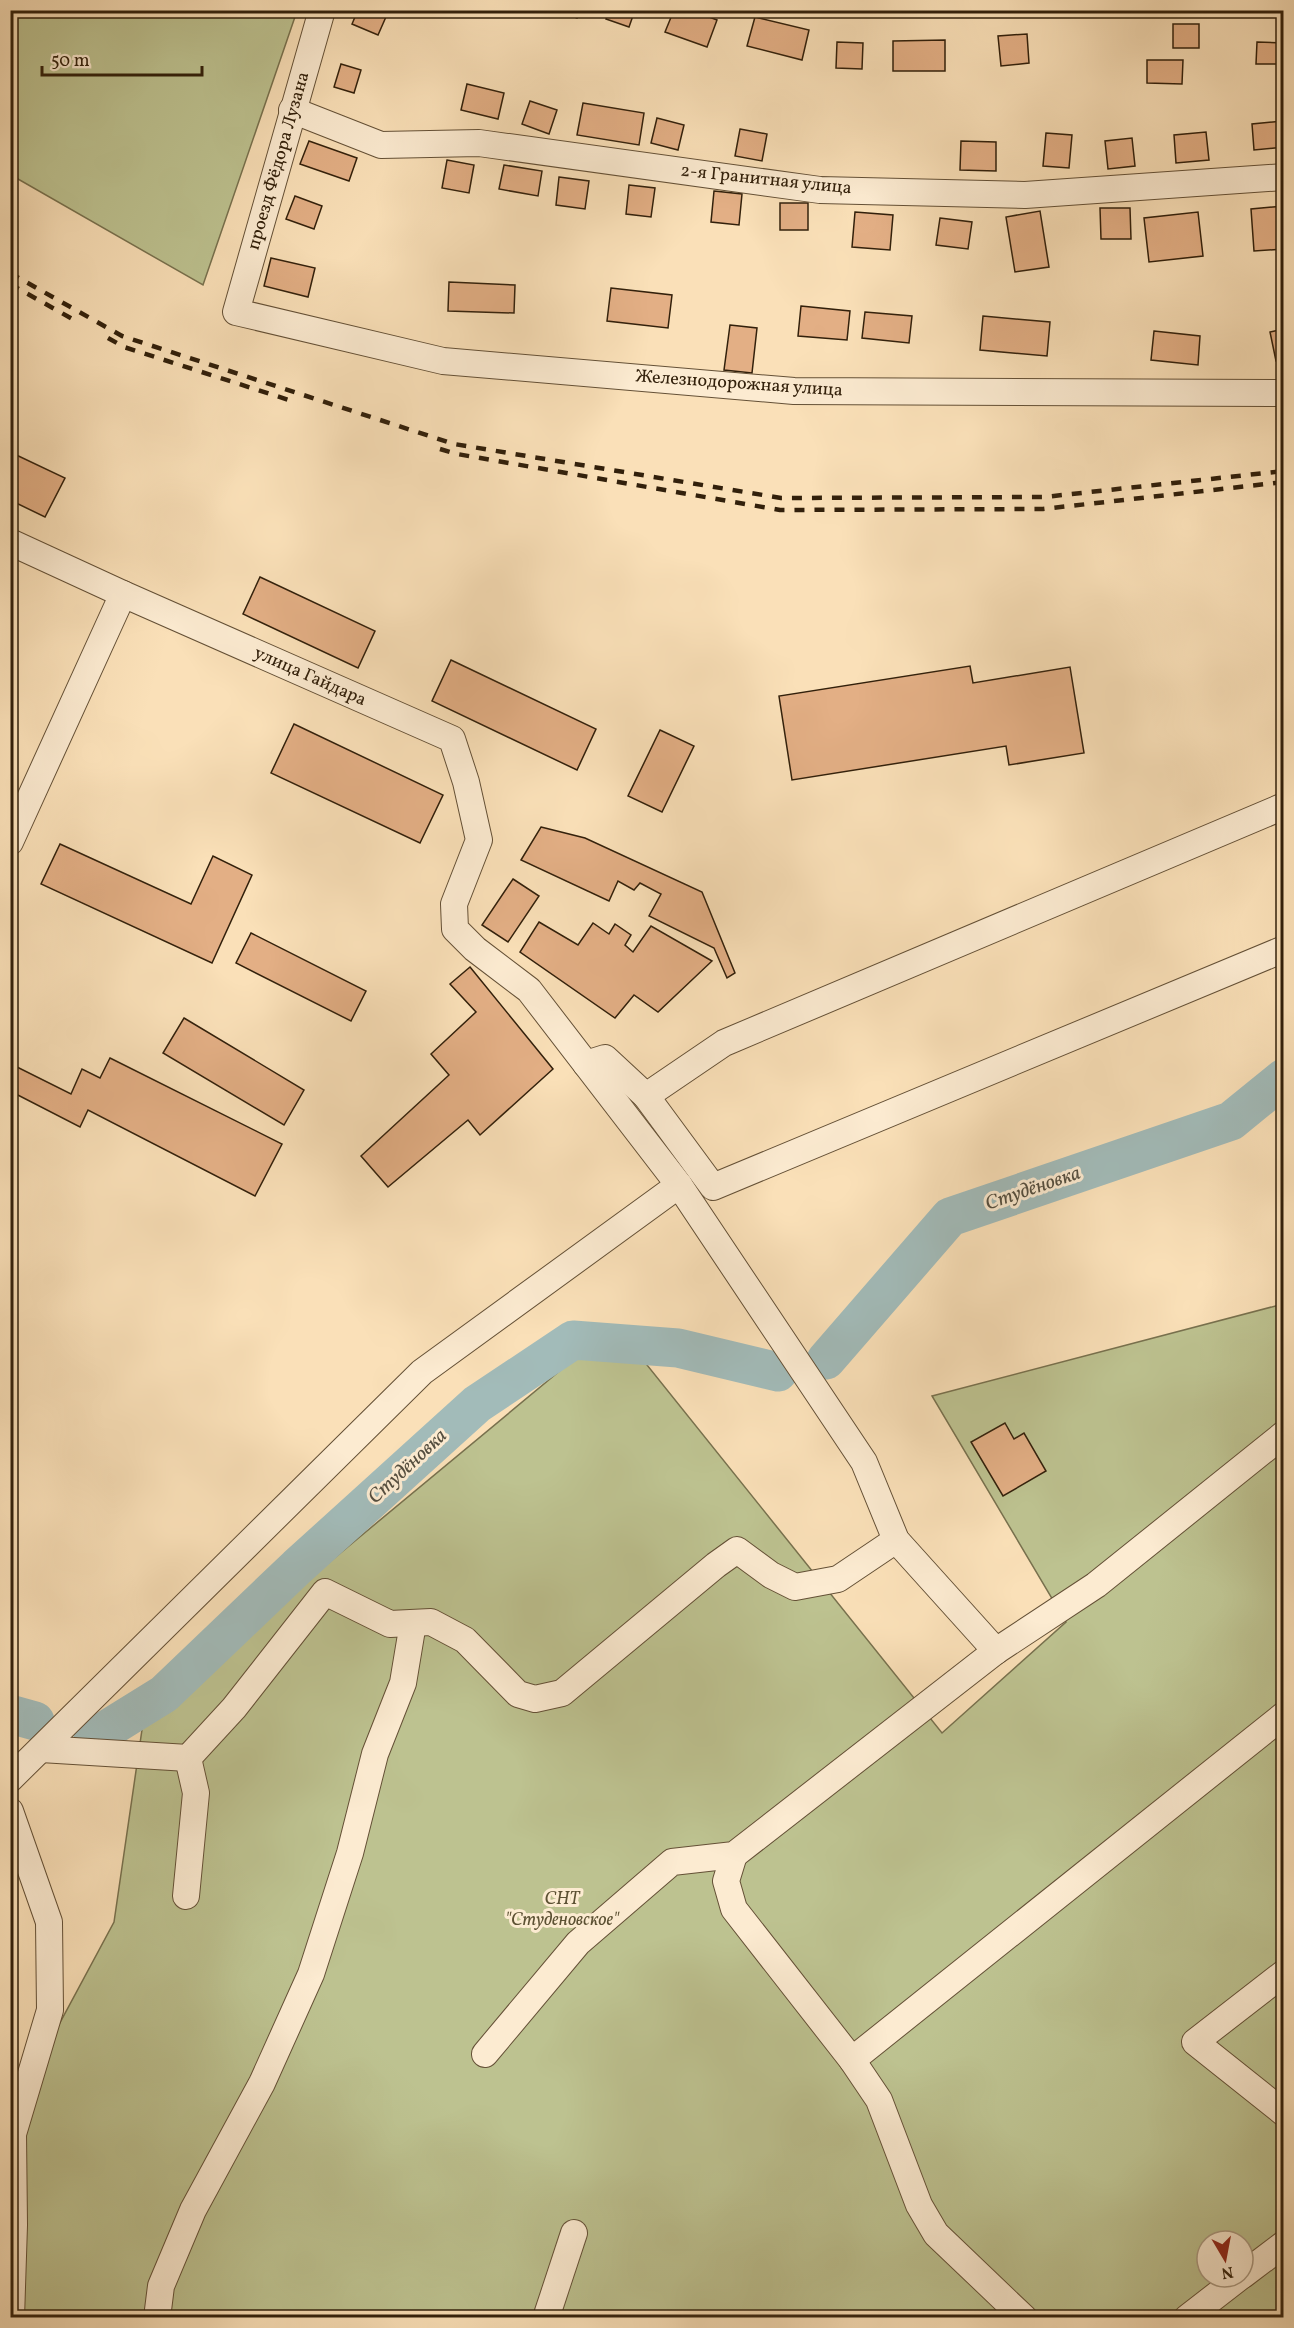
<svg xmlns="http://www.w3.org/2000/svg" width="1294" height="2328" viewBox="0 0 1294 2328" font-family="Vollkorn,serif">
<style>
.green{fill:#bdc290;stroke:#78714e;stroke-width:1.5;fill-rule:evenodd}
.lines{fill:none;stroke-linecap:round;stroke-linejoin:round}
.river{stroke:#a2bbb9;stroke-width:39}
.building{fill:#e3af85;stroke:#32200b;stroke-width:1.5}
.minor-casing{stroke:#645036;stroke-width:28}
.minor{stroke:#fcebd1;stroke-width:26}
.rail{stroke:#32200b;stroke-width:4.5;stroke-dasharray:10 10;stroke-linecap:butt}
.labels{text-anchor:middle;dominant-baseline:central;stroke-width:6;stroke-linejoin:round;paint-order:stroke}
.street-label{font-size:18px;fill:#32200b;stroke:#fcebd1}
.park-label{font-size:18px;font-style:italic;fill:#5c5133;stroke:#fcebd1}
.water-label{font-size:20px;font-style:italic;fill:#544e3f;stroke:#fcebd1}
</style>
<rect width="100%" height="100%" fill="#fae0b8"/>
<filter id="stains"><feTurbulence type="fractalNoise" baseFrequency=".00333" numOctaves="4"/><feColorMatrix values="0 0 0 0 .2 0 0 0 0 .09 0 0 0 0 .02 0 0 0 .5 -.17"/></filter>
<radialGradient id="worn" r=".72"><stop offset=".6" stop-color="#630" stop-opacity="0"/><stop offset="1" stop-color="#630" stop-opacity=".3"/></radialGradient>
<g class="green">
<polygon points="10,11 297,11 203,285 11,175"/>
<path d="M 1283,1304 L 1283,2317 L 11,2318 L 11,2114 L 114,1922 L 144,1716 L 615,1325 L 942,1733 L 1066,1622 L 932,1396 ZM 1207,2241 L 1243,2241 L 1243,2277 L 1207,2277 Z"/>
</g>
<g class="lines">
<g class="river">
<polyline points="826,1360 950,1217 1231,1121 1284,1078"/>
<polyline points="10,1714 35,1721"/>
<polyline points="93,1738 164,1694 297,1567 477,1404 573,1340 678,1348 778,1372"/>
</g>
</g>
<g class="building">
<polygon points="358,10 389,10 378,35 352,24"/>
<polygon points="558,10 581,10 577,18"/>
<polygon points="609,10 635,10 629,27 606,19"/>
<polygon points="674,10 691,10 717,20 707,47 665,32"/>
<polygon points="755,17 809,30 802,60 747,46"/>
<rect x="1173" y="24" width="26" height="24"/>
<polygon points="1027,34 1029,63 1001,66 998,36"/>
<polygon points="945,40 945,71 893,71 893,41"/>
<polygon points="837,42 863,43 862,69 836,68"/>
<polygon points="1257,42 1284,43 1284,64 1256,64"/>
<polygon points="1147,60 1183,60 1182,84 1147,83"/>
<polygon points="341,64 361,70 354,93 334,87"/>
<polygon points="467,84 504,93 498,119 461,110"/>
<polygon points="530,101 557,110 549,134 522,124"/>
<polygon points="583,103 644,113 639,145 577,135"/>
<polygon points="657,118 684,125 678,150 651,143"/>
<polygon points="1283,121 1284,147 1254,150 1252,124"/>
<polygon points="740,129 767,134 762,161 735,156"/>
<polygon points="1206,132 1209,160 1176,163 1174,135"/>
<polygon points="1046,133 1072,135 1069,168 1043,166"/>
<polygon points="1132,138 1135,166 1108,169 1105,141"/>
<polygon points="309,141 357,158 349,181 300,164"/>
<polygon points="961,141 996,142 996,171 960,170"/>
<polygon points="447,160 474,165 469,193 442,188"/>
<polygon points="504,165 542,171 538,196 499,189"/>
<polygon points="559,177 589,181 585,209 556,205"/>
<polygon points="629,185 655,188 651,217 626,214"/>
<polygon points="714,191 742,194 739,225 711,222"/>
<polygon points="295,196 322,206 314,229 286,219"/>
<rect x="780" y="203" width="28" height="27"/>
<polygon points="1284,206 1284,249 1254,251 1251,209"/>
<polygon points="1100,208 1130,208 1131,239 1101,239"/>
<polygon points="1040,211 1049,267 1015,272 1006,217"/>
<polygon points="855,212 893,215 890,250 852,247"/>
<polygon points="1198,212 1203,256 1149,262 1144,218"/>
<polygon points="940,218 972,222 968,249 936,245"/>
<polygon points="271,258 315,268 308,297 264,286"/>
<polygon points="449,282 515,285 514,313 448,311"/>
<polygon points="611,288 672,295 668,328 607,321"/>
<polygon points="801,306 850,311 847,340 798,336"/>
<polygon points="865,312 912,316 909,343 862,338"/>
<polygon points="983,316 1050,322 1047,356 980,350"/>
<polygon points="730,325 757,328 752,373 724,370"/>
<polygon points="1284,329 1284,360 1276,361 1270,332"/>
<polygon points="1154,331 1200,336 1198,365 1151,360"/>
<polygon points="10,452 65,478 45,517 10,500"/>
<polygon points="260,577 375,631 358,668 243,614"/>
<polygon points="451,660 596,729 577,770 432,701"/>
<polygon points="970,666 973,683 1070,667 1084,753 1009,765 1006,746 792,780 779,696"/>
<polygon points="294,724 443,795 420,843 271,773"/>
<polygon points="660,730 694,746 662,812 628,796"/>
<polygon points="541,827 585,838 702,892 735,973 727,978 714,948 649,916 661,894 640,883 634,890 618,881 609,901 521,860"/>
<polygon points="60,844 191,904 213,856 252,875 212,963 41,884"/>
<polygon points="513,879 539,896 508,942 482,925"/>
<polygon points="539,922 578,945 593,923 609,934 615,924 631,935 625,945 633,952 651,926 712,961 658,1012 634,995 615,1018 520,952"/>
<polygon points="251,933 366,991 351,1021 236,963"/>
<polygon points="470,967 553,1069 480,1135 468,1120 388,1187 361,1156 449,1075 431,1054 476,1012 450,984"/>
<polygon points="184,1018 304,1090 284,1125 163,1053"/>
<polygon points="110,1058 282,1144 255,1196 88,1110 80,1127 10,1091 11,1064 71,1094 82,1069 100,1078"/>
<polygon points="1005,1423 1014,1439 1024,1433 1046,1471 1003,1496 971,1442"/>
</g>
<g class="lines">
<g class="minor-casing">
<g id="minor">
<polyline points="322,10 236,312 443,361 794,391 1284,393"/>
<polyline points="292,110 381,145 479,143 820,190 1025,195 1284,177"/>
<polyline points="10,542 123,594 452,739 466,782 479,840 454,904 455,929 475,949 529,990 679,1185 864,1462 896,1540 996,1651"/>
<polyline points="10,842 123,594"/>
<polyline points="586,1064 605,1058 646,1096 724,1043 1284,806"/>
<polyline points="646,1096 713,1187 1284,949"/>
<polyline points="41,1749 188,1758 234,1708 325,1592 390,1624 431,1622 465,1640 518,1694 535,1699 562,1693 716,1565 737,1550 771,1575 795,1587 838,1579 896,1540"/>
<polyline points="10,1779 422,1372 679,1185"/>
<polyline points="10,1811 49,1922 50,2010 13,2134 14,2225 11,2318"/>
<polyline points="734,1855 726,1881 734,1909 852,2060 879,2100 919,2205 936,2234 1024,2318"/>
<polyline points="186,1896 196,1793 188,1758"/>
<polyline points="1284,1973 1195,2042 1284,2113"/>
<polyline points="485,2054 578,1943 672,1862 734,1855 996,1651 1096,1585 1284,1434"/>
<polyline points="852,2060 1284,1715"/>
<polyline points="1243,2275 1284,2244"/>
<polyline points="157,2318 161,2286 193,2210 262,2083 311,1974 350,1853 375,1754 403,1683 413,1623"/>
<polyline points="546,2318 574,2233"/>
<polyline points="1187,2318 1240,2277"/>
</g>
</g>
<use href="#minor" class="minor"/>
<g class="rail">
<polyline points="10,273 122,336 454,444 781,498 1044,497 1284,471"/>
<polyline points="10,284 76,321"/>
<polyline points="108,338 124,347 292,401"/>
<polyline points="440,449 457,454 780,510 1043,509 1284,482"/>
</g>
</g>
<g class="labels">
<g class="street-label">
<text transform="translate(279 161) rotate(-74)">проезд Фёдора Лузана</text>
<text transform="translate(766 180) rotate(6)">2-я Гранитная улица</text>
<text transform="translate(739 384) rotate(4)">Железнодорожная улица</text>
<text transform="translate(310 677) rotate(24)">улица Гайдара</text>
</g>
<g class="park-label">
<text x="562" y="1899">СНТ<tspan x="562" dy="21">"Студеновское"</tspan></text>
</g>
<g class="water-label">
<text transform="translate(1033 1189) rotate(-19)">Студёновка</text>
<text transform="translate(408 1467) rotate(-43)">Студёновка</text>
</g>
</g>
<rect width="1294" height="2328" fill="none" stroke="#fae0b8" stroke-width="36"/>
<rect x="12" y="12" width="1270" height="2304" fill="none" stroke="#32200b" stroke-width="3"/>
<rect x="18" y="18" width="1258" height="2292" fill="none" stroke="#32200b" stroke-width="1.5"/>
<g transform="translate(1225 2259) rotate(170)"><circle r="28" fill="#fcebd1" stroke="#ab9a82" stroke-width="1.5"/>
<path d="M0-4.5L10 22L0 15L-10 22Z" fill="#8f2418"/>
<text y="-9" font-size="16" font-weight="bold" text-anchor="middle" fill="#32200b">N</text>
</g>
<path d="M42 66v9h160v-9" fill="none" stroke="#32200b" stroke-width="3"/>
<text x="51" y="66" font-size="18" fill="#32200b" stroke="#fcebd1" stroke-width="4.5" paint-order="stroke">50 m</text>
<rect width="100%" height="100%" filter="url(#stains)"/>
<rect width="100%" height="100%" fill="url(#worn)"/>
</svg>
